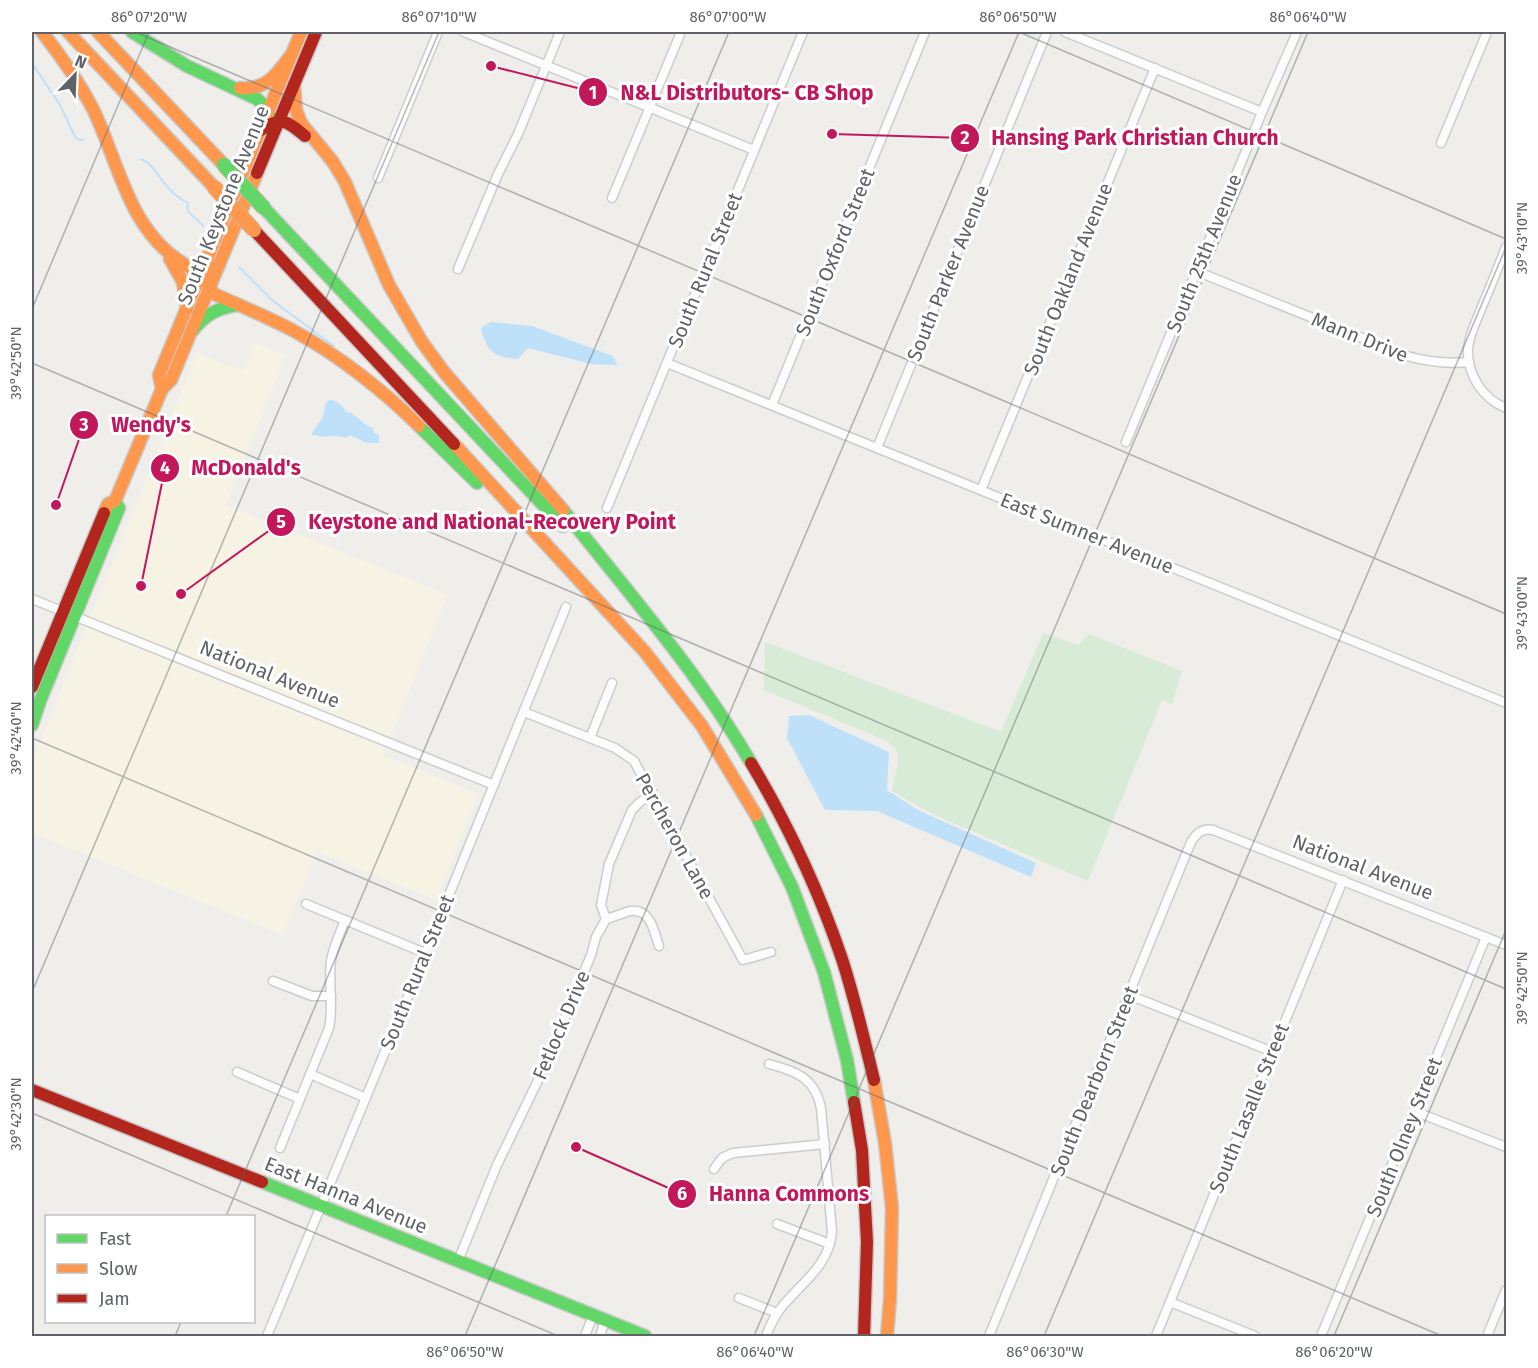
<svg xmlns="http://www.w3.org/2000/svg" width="1538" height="1368" viewBox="0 0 1538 1368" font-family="'Fira Sans',sans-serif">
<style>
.commercial{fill:#f7f3e4}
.green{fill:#d8ebd6}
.water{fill:#bfe0f9}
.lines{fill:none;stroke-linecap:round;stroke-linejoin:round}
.stream{stroke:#bfe0f9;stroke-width:2}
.street-casing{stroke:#cbcccc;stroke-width:11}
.fast-casing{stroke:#cacacb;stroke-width:15}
.slow-casing{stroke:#cacacb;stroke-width:15}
.jam-casing{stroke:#cacacb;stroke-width:15}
.street{stroke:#fdfcfc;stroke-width:8}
.fast{stroke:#63d668;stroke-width:12}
.slow{stroke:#ff974d;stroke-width:12}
.jam{stroke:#b3261e;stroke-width:12}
.fast-bridge-casing{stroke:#c8b996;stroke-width:16;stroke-linecap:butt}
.slow-bridge-casing{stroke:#c8b996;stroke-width:16;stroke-linecap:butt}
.fast-bridge{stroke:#63d668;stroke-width:14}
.slow-bridge{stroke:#ff974d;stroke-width:14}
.ticks{fill:none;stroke:#5f6368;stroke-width:1.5;stroke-opacity:0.45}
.labels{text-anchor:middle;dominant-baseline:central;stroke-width:6;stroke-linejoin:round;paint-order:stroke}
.street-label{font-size:20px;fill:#5f6368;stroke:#fff}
.leader{fill:none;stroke:#c2185b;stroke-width:2}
.callout-dot{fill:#c2185b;stroke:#fff;stroke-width:2}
.mark-label{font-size:18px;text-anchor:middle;font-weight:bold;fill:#fff}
.callout-label{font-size:21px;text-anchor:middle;font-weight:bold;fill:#c2185b;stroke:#fff;stroke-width:6;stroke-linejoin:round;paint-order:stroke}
.neatline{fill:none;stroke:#5f6368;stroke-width:2}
.ticks-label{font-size:15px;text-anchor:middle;fill:#5f6368}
</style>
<rect width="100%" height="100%" fill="#efeeea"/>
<polygon class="commercial" points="255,343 286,356 226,505 448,595 383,755 479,794 436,900 317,852 283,935 32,833 32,762 197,353 243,371"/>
<path class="green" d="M 1043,633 L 1078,645 L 1089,634 L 1182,671 L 1172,704 L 1162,700 L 1088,881 L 930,813 L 892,791 C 893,780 901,761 896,750 C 894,745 885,741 880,738 L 764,690 L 765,642 L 1001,732 Z"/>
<g class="water">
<path d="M 491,322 L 532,326 L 613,356 L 617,365 L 591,364 L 528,348 L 518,359 C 493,357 487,352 481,328 Z"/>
<path d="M 329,400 C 338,399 343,408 348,413 L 351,412 L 352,414 C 360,419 364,425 373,428 L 374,433 L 379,435 L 379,443 L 367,443 L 350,435 L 346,438 C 336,433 324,439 315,435 L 313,436 L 312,433 L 323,417 L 325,405 Z"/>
<polygon points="809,715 889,752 887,790 918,810 1036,863 1031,877 877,811 825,810 787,738 789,716"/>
</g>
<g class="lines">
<g class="stream">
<polyline points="32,63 60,105 74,135 77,139 83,140"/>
<path d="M 141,159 C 153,164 157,175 165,184 C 172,193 178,198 188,203 C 184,214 198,218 203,226"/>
<polyline points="239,267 273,301 334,346"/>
</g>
<g class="street-casing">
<g id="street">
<polyline points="464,32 754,150"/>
<polyline points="1065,32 1262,112"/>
<polyline points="1441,143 1487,32"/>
<polyline points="378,178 438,32"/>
<polyline points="612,198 681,32"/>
<path d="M 1506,247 C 1498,268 1490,288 1481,309 C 1476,322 1469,335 1468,349 C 1467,375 1483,399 1506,408"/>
<polyline points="458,269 498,174 518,134 560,32"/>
<path d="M 1196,271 L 1407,356 C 1428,362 1447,364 1469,362"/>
<polyline points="667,363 1506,703"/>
<polyline points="772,405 925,32"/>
<polyline points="1126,442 1262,112 1297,32"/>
<polyline points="877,448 1047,32"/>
<polyline points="981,490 1155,68"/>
<polyline points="607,508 803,32"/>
<polyline points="32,599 62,611"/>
<polyline points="74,616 494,785"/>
<polyline points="524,712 615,748 634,761 743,960 771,952"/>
<polyline points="590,738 612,683"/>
<polyline points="306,904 425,953"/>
<path d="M 606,919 C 614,917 623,913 630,911 C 651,908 654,932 659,946"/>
<polyline points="273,981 312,996 331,996"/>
<polyline points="1129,995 1273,1052"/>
<polyline points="237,1072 300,1099"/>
<polyline points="310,1074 366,1098"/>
<polyline points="1414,1111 1506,1147"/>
<path d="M 280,1148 L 329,1028 C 334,1006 328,983 331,961 C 333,947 340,933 345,920"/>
<polyline points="714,1169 722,1158 733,1153 825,1144"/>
<polyline points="777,1224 830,1244"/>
<polyline points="458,1261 497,1165 544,1068 561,1028 591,955 596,937 606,919 601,905 609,864 632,810 640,802 653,793"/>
<polyline points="739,1298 777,1313"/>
<polyline points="1170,1302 1255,1336"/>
<polyline points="267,1336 406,1001 566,607"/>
<polyline points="585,1336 593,1315"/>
<polyline points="600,1336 605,1320"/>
<path d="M 766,1336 C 770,1326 774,1316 781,1308 C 801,1283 829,1266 832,1232 L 821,1108 C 815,1078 796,1071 769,1064"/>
<path d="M 989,1336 L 1191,842 C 1197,833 1202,828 1213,830 L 1506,945"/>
<polyline points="1156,1336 1343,880"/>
<polyline points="1321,1336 1486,937"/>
<polyline points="1487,1336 1506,1290"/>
</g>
</g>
<g class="fast-casing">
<g id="fast">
<polyline points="132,32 187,66 257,99 267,108 271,119 272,137"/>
<polyline points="264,208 563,526"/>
<path d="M 193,330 C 205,315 217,308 237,305"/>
<polyline points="419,426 477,483"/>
<path d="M 563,510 C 628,592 698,672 751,763"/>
<polyline points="32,725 40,701 119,508 115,501"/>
<polyline points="756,815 792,887 824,972 847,1060 854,1102"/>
<polyline points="262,1182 645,1336"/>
</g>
</g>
<g class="slow-casing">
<g id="slow">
<path d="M 42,32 C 61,56 79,82 93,109 C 119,163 128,228 181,262 C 194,271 206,275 219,265"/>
<polyline points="68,32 214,187"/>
<polyline points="98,32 224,165"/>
<polyline points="294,84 296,110 301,123 333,162 345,182 389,285 422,342 444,372 563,510"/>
<path d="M 240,88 C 267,90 276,75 291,55"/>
<polyline points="170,259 183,282 187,309"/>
<path d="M 206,263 L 207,283 L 214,294 C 241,306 268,317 294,331 C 338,355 384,391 419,426"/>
<polyline points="162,389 159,375 301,32"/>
<polyline points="454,444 645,652 702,726 756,815"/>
<polyline points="104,513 108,504 115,501 162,389 171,380 257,173"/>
<polyline points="874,1080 885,1143 892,1208 890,1299 887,1336"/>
</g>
</g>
<g class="jam-casing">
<g id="jam">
<path d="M 261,130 C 281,115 288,122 305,136"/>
<polyline points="257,173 316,32"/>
<polyline points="254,230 454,444"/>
<polyline points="32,687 104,513"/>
<path d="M 751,763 C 788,825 819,891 842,959 C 855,999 864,1039 874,1080"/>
<polyline points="32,1090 262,1182"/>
<polyline points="854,1102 862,1150 867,1242 864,1336"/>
</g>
</g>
<use href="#street" class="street"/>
<use href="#fast" class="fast"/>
<use href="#slow" class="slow"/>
<use href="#jam" class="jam"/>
<g class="fast-bridge-casing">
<polyline id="fast-bridge" points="224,165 264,208"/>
</g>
<g class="slow-bridge-casing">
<polyline id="slow-bridge" points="214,187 254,230"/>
</g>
<use href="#fast-bridge" class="fast-bridge"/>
<use href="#slow-bridge" class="slow-bridge"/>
</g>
<path class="ticks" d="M 135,32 L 1506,614M 1019,32 L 1506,239M 32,309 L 149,32M 32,363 L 1506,989M 32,738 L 1442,1336M 32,992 L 439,32M 32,1113 L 558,1336M 226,1216 L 729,32M 175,1336 L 181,1322M 465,1336 L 1019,32M 754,1336 L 1308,32M 1044,1336 L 1506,247M 1334,1336 L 1506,930"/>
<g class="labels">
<g class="street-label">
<text transform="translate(223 205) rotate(-68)">South Keystone Avenue</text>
<text transform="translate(835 252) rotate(-68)">South Oxford Street</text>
<text transform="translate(1204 253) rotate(-68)">South 25th Avenue</text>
<text transform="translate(705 270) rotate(-68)">South Rural Street</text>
<text transform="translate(948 273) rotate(-68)">South Parker Avenue</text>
<text transform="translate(1068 279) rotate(-68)">South Oakland Avenue</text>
<text transform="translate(1360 337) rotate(22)">Mann Drive</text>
<text transform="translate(1087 533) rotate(22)">East Sumner Avenue</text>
<text transform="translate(270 674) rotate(22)">National Avenue</text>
<text transform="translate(675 836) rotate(61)">Percheron Lane</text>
<text transform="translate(1363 867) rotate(21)">National Avenue</text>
<text transform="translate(417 972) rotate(-68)">South Rural Street</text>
<text transform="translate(561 1025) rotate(-67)">Fetlock Drive</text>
<text transform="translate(1094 1081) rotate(-68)">South Dearborn Street</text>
<text transform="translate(1249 1108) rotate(-68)">South Lasalle Street</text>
<text transform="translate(1404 1137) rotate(-68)">South Olney Street</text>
<text transform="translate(346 1195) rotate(22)">East Hanna Avenue</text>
</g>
</g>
<path class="leader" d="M491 66L593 92M832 134L965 138M56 505L84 425M141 586L165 468M181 594L281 522M576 1147L682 1194"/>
<g class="callout-dot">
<circle cx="491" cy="66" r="6"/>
<circle cx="832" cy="134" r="6"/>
<circle cx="56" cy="505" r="6"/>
<circle cx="141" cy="586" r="6"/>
<circle cx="181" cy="594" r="6"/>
<circle cx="576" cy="1147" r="6"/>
<circle cx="593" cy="92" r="15"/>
<circle cx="965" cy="138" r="15"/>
<circle cx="84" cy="425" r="15"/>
<circle cx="165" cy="468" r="15"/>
<circle cx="281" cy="522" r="15"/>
<circle cx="682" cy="1194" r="15"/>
</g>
<g class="mark-label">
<text x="593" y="99">1</text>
<text x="965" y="144">2</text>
<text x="84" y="431">3</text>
<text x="165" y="474">4</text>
<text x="281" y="528">5</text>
<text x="682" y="1200">6</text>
</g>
<g class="callout-label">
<text x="747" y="100">N&amp;L Distributors- CB Shop</text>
<text x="1135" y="145">Hansing Park Christian Church</text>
<text x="151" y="432">Wendy's</text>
<text x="246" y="475">McDonald's</text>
<text x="492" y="529">Keystone and National-Recovery Point</text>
<text x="789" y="1201">Hanna Commons</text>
</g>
<rect width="1538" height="1368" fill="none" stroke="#ffffff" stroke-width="66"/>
<rect x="45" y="1215" width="210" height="108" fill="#ffffff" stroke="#bfc1c3" stroke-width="1.5"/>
<rect x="57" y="1234" width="30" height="9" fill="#63d668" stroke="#bfc1c3" stroke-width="1.5"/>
<text x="99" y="1245" font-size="18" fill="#5f6368">Fast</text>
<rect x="57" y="1264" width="30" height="9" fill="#ff974d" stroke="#bfc1c3" stroke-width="1.5"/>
<text x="99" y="1275" font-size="18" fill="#5f6368">Slow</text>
<rect x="57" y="1294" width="30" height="9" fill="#b3261e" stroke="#bfc1c3" stroke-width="1.5"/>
<text x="99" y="1305" font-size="18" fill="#5f6368">Jam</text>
<g transform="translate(75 75) rotate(23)" stroke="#ffffff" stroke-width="4.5" paint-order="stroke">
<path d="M0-4.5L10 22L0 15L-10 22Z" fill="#5f6368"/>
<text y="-9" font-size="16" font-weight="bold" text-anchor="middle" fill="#5f6368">N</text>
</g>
<rect x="33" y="33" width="1472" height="1302" class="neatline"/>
<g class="ticks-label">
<text x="149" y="22">86°07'20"W</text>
<text x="439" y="22">86°07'10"W</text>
<text x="728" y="22">86°07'00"W</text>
<text x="1018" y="22">86°06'50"W</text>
<text x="1308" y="22">86°06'40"W</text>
<text transform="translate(1522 238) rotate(-90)" y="5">39°43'10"N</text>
<text transform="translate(16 363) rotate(-90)" y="5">39°42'50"N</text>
<text transform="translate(1522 613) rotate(-90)" y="5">39°43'00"N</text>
<text transform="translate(16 738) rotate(-90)" y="5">39°42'40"N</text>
<text transform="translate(1522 988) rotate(-90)" y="5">39°42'50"N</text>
<text transform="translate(16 1114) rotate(-90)" y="5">39°42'30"N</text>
<text x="465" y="1357">86°06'50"W</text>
<text x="755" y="1357">86°06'40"W</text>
<text x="1045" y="1357">86°06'30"W</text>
<text x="1334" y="1357">86°06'20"W</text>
</g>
</svg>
